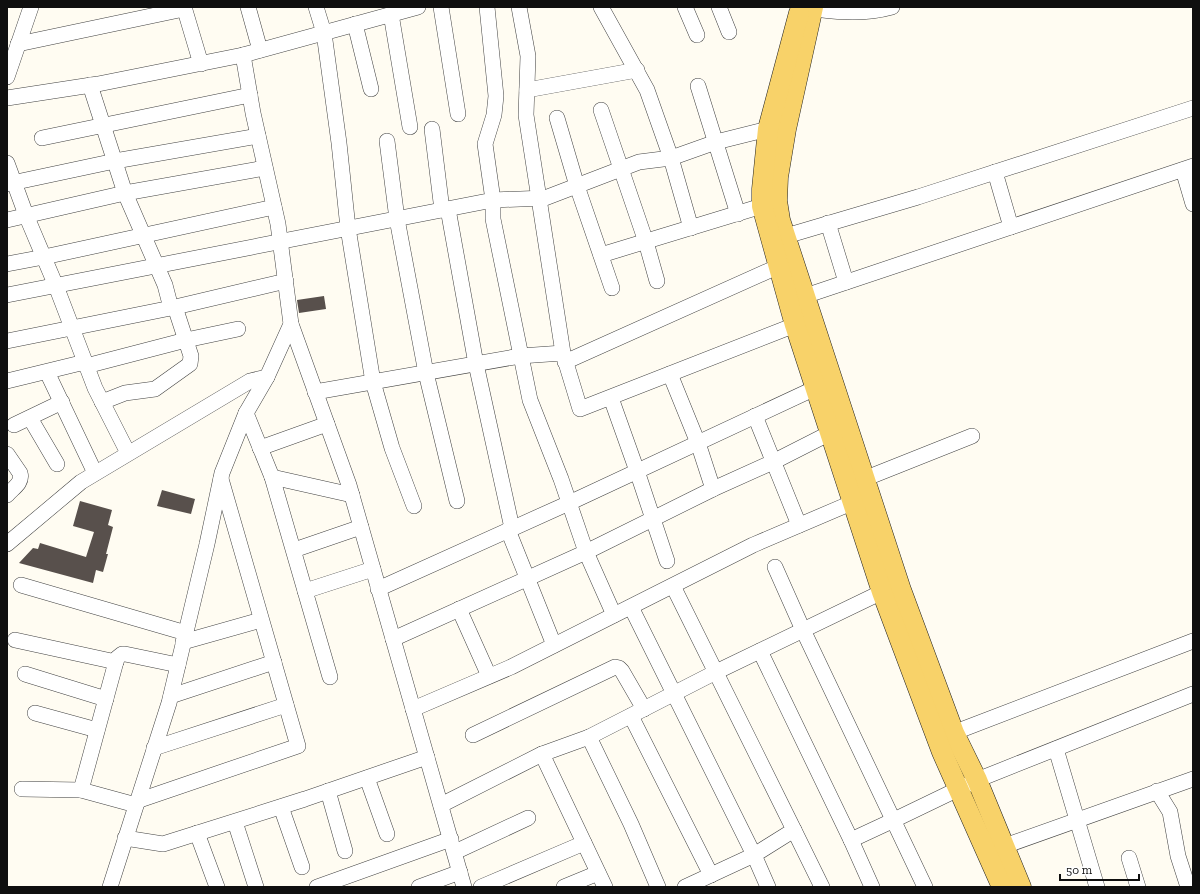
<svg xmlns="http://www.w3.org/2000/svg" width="1200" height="894" viewBox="0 0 1200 894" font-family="'Zilla Slab',serif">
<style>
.building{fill:#58504c}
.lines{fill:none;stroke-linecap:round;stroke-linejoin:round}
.minor-casing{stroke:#424242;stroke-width:16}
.major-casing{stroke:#202020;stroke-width:21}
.minor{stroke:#fff;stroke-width:15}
.major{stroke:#f8d269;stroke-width:20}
</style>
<rect width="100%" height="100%" fill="#fffcf2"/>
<g class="building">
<polygon points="324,296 326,309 299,313 297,300"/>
<polygon points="162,490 195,499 191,514 157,506"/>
<polygon points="80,501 112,510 108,525 113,527 106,554 108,554 103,572 96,570 93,583 19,563 33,548 38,549 40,543 86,557 94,532 73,526"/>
</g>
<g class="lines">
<g class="minor-casing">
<g id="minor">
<polyline points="184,7 201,64"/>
<polyline points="248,7 260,50"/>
<polyline points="316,7 324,33 339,143 348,228 373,382 392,448 414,506"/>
<polyline points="441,7 458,114"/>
<polyline points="519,7 528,56 526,115 563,353"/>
<polyline points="601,7 647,90 671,158 691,228"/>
<polyline points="685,7 697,35"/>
<polyline points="719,7 729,32"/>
<path d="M 803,7 C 832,12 863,15 892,7"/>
<polyline points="391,14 410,127"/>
<polyline points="355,24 371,89"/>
<polyline points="18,44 184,9"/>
<polyline points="7,77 31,7"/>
<polyline points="698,86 738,214"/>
<polyline points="527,90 637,70"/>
<polyline points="7,98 98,84 243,55"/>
<polyline points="601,110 646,242 657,281"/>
<polyline points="557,118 577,186 612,288"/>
<polyline points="432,129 442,210"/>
<polyline points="42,138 250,95"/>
<polyline points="387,141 397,219 426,373 457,501"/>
<polyline points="7,163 26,215 56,286 95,388 128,453"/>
<polyline points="1183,170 1193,204"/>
<polyline points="995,172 1011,227"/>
<polyline points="7,184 115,161 258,136"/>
<polyline points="448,209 476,364 512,528"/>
<polyline points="7,220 125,193 265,168"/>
<polyline points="828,223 846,282"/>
<polyline points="786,236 918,197 1193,108"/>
<polyline points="601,255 762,206 773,205"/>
<polyline points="7,264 44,257 274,207"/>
<polyline points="7,295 493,200 485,144 494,115 496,96 487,7"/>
<polyline points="805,296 1193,166"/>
<polyline points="171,308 286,281"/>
<polyline points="291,324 349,485 464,887"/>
<polyline points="7,341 171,308 165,285 125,193 90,85"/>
<polyline points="565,362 788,262"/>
<polyline points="86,366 186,340 238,329"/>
<polyline points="47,372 95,473"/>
<polyline points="670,374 698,443 713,489"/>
<polyline points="7,381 85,362"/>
<polyline points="315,392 520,356 563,353 580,409 795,325"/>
<polyline points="611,398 637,471 667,561"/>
<polyline points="102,402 125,393 155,389 190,364 191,356 175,307"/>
<polyline points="246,413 272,477"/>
<polyline points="755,416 799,525"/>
<polyline points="30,418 57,464"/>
<polyline points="14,425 62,402"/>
<polyline points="260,448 327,424"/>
<path d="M 7,454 L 20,473 C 23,483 13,488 7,495"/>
<polyline points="864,479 972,436"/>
<polyline points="508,530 554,645"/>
<polyline points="7,544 81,482 250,381 267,377"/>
<polyline points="294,550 361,527"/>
<polyline points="775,567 803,630 925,887"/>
<polyline points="21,585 186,633"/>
<polyline points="673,586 794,830 754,855 768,887"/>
<polyline points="378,589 569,503 824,384"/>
<polyline points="305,591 373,569"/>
<polyline points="631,607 754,855 685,887"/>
<polyline points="459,609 489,676"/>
<polyline points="614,615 586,552 561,479 530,400 493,219 493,200 545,198 639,162 671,158 716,142 768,129 778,129"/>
<polyline points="393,639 586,552 713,489 773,462 830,433 840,429"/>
<polyline points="15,640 116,662"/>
<polyline points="183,642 261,620"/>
<polyline points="760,651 851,840 872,887"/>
<polyline points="25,674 106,699"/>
<polyline points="330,677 272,477 352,495"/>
<polyline points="171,696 274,662"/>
<polyline points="413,709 511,667 753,545 863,498"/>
<polyline points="35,713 97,730"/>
<polyline points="631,716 711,875"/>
<polyline points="473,735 615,667 619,668 622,671 644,709"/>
<polyline points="945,736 1193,641"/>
<polyline points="589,737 542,754 605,887"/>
<polyline points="154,748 286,705"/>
<polyline points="1056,749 1097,887"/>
<polyline points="367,778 387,834"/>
<polyline points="22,789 81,790 136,805"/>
<polyline points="81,790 117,658 122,654 125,654 178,665"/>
<polyline points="328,791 345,851"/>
<polyline points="1157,791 1170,812 1178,856 1188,887"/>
<polyline points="137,801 298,746 221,479"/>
<polyline points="441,805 542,754"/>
<polyline points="281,807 302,867"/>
<polyline points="235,822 256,887"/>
<polyline points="794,830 822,887"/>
<polyline points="197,833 217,887"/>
<polyline points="125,838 163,844 305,799 427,757"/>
<polyline points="851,840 894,820 977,780 1193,694"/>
<polyline points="996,849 1193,779"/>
<polyline points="455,852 528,818"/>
<polyline points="1129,858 1138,887"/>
<polyline points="110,887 169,703 207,544 222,473 246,413 267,377 291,324 278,224 253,113 243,55 418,7"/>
<polyline points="317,887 451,839"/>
<polyline points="419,887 460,872"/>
<polyline points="481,887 584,843"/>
<polyline points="564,887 598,873"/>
<polyline points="658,887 631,824 589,737 716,672 882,592 892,588"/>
</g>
</g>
<g class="major-casing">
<g id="major">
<polyline points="813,7 786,129 778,177 777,201 780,220 901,590 954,733 977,780 1021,887"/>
<polyline points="799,13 768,129 762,189 762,206 795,325 882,592 942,752 1002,887"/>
</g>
</g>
<use href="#minor" class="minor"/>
<use href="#major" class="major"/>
</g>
<rect width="1200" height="894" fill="none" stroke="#0f0f0f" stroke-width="16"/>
<path d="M1060 874v6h79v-6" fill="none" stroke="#0f0f0f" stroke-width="2"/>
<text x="1066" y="874" font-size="12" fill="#0f0f0f" stroke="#ffffff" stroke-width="3" paint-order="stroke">50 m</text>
</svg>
